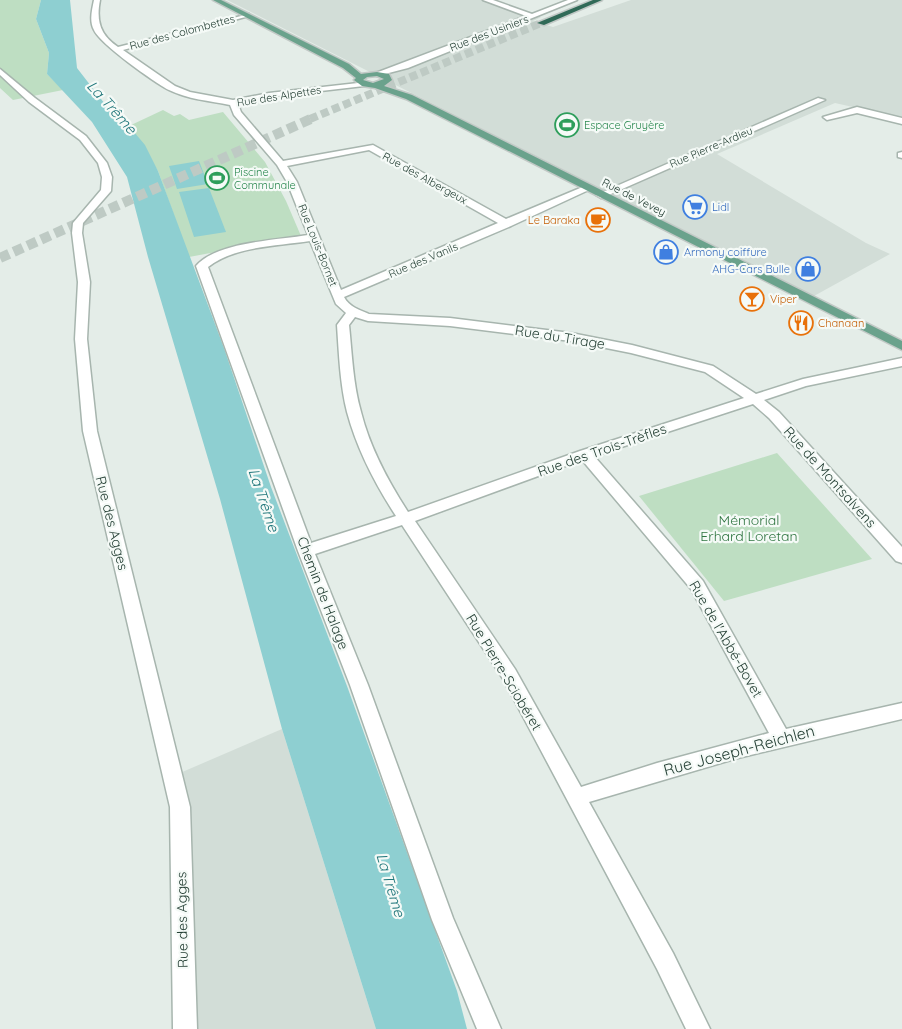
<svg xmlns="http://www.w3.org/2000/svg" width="902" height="1029" viewBox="0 0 902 1029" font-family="Quicksand,sans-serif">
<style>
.built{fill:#d2ddd7}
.green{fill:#bedec2}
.water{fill:#8ecfd1}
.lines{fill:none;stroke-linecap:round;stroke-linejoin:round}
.highway-tunnel-far1{stroke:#becac4;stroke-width:8;stroke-dasharray:8 4;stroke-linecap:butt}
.highway-tunnel{stroke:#becac4;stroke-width:10;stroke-dasharray:10 5;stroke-linecap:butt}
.minor-casing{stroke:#a7b5ae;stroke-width:3}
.major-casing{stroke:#c2c9c6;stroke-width:3}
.highway-casing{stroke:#c2c9c6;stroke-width:3}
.minor{fill:#fff;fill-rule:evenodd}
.major{fill:#6aa28c;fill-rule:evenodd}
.highway{fill:#306a57;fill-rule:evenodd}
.labels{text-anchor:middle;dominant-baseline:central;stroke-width:4.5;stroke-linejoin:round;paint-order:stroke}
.far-street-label{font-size:11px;fill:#243f34;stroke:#f5faf7}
.far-leisure-label{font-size:11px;fill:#27864d;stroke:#f5faf7;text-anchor:start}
.far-shop-label{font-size:11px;fill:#366cbe;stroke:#f5faf7;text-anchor:start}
.far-food-label{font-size:11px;fill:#c56008;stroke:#f5faf7;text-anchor:start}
.street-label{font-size:14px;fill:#243f34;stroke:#f5faf7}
.park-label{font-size:14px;fill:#2f7541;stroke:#f5faf7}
.water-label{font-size:15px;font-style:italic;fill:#1f767a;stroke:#f5faf7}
.near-street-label{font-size:16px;fill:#243f34;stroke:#f5faf7}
</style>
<rect width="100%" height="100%" fill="#e4ede8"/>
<g class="built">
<polygon points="227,0 491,0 541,17 533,21 553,27 631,0 902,0 902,118 835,103 717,154 866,243 890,254 814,296"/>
<polygon points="282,729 376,1029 188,1029 180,773"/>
</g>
<g class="green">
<polygon points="0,0 41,0 36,19 49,53 47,74 63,90 13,100 0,88"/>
<polygon points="163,110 174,116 180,114 189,120 223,112 265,162 286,201 301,236 189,257 158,171 129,126"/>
<polygon points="777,453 872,559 724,601 639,496"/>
</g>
<g class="water">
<polygon points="41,0 70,0 77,68 115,117 129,126 145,145 158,171 224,348 271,487 347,686 457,991 467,1029 376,1029 282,729 220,499 148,257 127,177 92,122 47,74 49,53 36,19"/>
<polygon points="199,161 208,184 177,189 169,166"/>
<polygon points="209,188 226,232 194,237 179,192"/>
</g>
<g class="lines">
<polyline class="highway-tunnel-far1" points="310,119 541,23"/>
<polyline class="highway-tunnel" points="0,258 313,118"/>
<g class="minor-casing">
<g id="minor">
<path d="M 94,0 L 100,0 C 96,21 100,35 118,47 L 249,14 L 249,16 L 123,50 L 175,86 L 190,92 L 233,100 L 269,93 L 367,82 L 367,86 L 364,86 L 269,97 L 238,104 L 241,112 L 283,161 L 373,145 L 506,219 L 585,186 L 588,185 L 593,188 L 511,226 L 344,297 C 349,307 360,310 369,314 L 450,318 L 571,333 L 632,345 L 713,366 L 756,394 L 803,379 L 902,358 L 902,366 L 806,386 L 764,400 L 779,412 L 902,547 L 902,563 L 896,561 L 769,418 L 753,404 L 594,456 L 703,581 L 786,729 L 902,703 L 902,719 L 738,758 L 589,802 L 673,953 L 710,1029 L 686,1029 L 657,969 L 503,679 L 402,525 L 315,554 L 368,685 L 453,918 L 501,1029 L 477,1029 L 432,920 L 350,685 L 298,551 L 196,266 C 216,242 278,240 308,235 L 287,182 L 277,165 L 234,115 L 230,105 C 210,101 187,99 169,90 C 154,82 100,44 94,30 C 89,21 92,10 94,0 ZM 369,150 L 498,223 L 341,290 L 297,182 L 287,166 ZM 310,241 L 336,304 L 346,313 L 337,325 C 339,354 340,384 347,412 C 357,449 375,484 396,516 L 311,543 L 208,267 C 235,246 277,246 310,241 ZM 355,317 L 368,321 L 450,326 L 571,341 L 631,353 L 705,372 L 744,398 L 580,451 L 408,512 C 388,481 370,448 361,412 C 353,384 352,354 349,325 ZM 582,460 L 691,589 L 769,733 L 657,763 L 581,787 L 515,669 L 415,521 Z"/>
<polygon points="483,0 493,0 532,14 568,0 577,0 408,68 377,76 373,74 526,16"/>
<polygon points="0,69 35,98 86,136 107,163 112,177 111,191 83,223 82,233 90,282 87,339 97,431 190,807 197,1029 173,1029 170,807 83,431 75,339 78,282 72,233 73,223 101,190 102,177 98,163 80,140 29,102 0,75"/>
<polygon points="818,98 825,100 604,197 601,198 596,195"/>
<polygon points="857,107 902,118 902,124 857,113 827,120 823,117"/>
<polygon points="902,152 902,158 898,157 898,153"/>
</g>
</g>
<g class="major-casing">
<path id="major" d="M 213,0 L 221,0 L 349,64 L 361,74 L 377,72 L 389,74 L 392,80 L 384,86 L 412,95 L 902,341 L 902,350 L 406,99 L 375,88 L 362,86 L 354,80 L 356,78 L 343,68 ZM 377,76 L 384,79 L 373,83 L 363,80 L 367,77 Z"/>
</g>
<g class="highway-casing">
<polygon id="highway" points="593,0 602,0 544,25 537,23"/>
</g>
<use href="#minor" class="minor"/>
<use href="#major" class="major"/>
<use href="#highway" class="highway"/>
</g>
<defs>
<g id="stadium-ring" transform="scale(1.25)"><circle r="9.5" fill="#f5faf7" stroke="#2e9e5b" stroke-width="1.5"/><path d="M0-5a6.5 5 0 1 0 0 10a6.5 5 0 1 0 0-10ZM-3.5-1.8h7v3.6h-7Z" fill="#2e9e5b"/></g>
<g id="supermarket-ring" transform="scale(1.25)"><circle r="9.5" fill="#f5faf7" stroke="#3f7fe0" stroke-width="1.5"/><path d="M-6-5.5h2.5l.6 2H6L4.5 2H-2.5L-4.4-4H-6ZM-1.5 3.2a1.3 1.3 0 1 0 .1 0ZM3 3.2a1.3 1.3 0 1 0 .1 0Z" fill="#3f7fe0"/></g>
<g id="cafe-ring" transform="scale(1.25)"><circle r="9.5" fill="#f5faf7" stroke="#e8710a" stroke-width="1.5"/><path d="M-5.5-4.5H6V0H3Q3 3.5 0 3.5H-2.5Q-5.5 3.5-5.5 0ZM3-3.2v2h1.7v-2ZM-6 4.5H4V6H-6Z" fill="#e8710a"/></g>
<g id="shop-ring" transform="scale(1.25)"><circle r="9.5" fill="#f5faf7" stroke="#3f7fe0" stroke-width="1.5"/><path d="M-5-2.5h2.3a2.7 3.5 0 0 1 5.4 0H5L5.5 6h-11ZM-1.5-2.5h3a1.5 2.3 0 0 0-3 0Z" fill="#3f7fe0"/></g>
<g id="bar-ring" transform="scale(1.25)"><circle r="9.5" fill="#f5faf7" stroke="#e8710a" stroke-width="1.5"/><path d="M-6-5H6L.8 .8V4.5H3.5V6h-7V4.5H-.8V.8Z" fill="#e8710a"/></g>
<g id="restaurant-ring" transform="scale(1.25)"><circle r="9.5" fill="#f5faf7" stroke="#e8710a" stroke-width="1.5"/><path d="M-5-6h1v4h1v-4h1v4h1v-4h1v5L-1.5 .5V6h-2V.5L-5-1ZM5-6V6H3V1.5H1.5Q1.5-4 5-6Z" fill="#e8710a"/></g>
</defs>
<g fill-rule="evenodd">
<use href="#stadium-ring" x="567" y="125"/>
<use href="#stadium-ring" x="217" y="178"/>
<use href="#supermarket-ring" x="695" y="207"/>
<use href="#cafe-ring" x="598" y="220"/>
<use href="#shop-ring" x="666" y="252"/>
<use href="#shop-ring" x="808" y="269"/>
<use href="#bar-ring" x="752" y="299"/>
<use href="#restaurant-ring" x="801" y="323"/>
</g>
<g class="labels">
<g class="far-street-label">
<text transform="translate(182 32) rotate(-15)">Rue des Colombettes</text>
<text transform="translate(489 33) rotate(-21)">Rue des Usiniers</text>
<text transform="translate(279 96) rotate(-9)">Rue des Alpettes</text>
<text transform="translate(711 147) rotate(-23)">Rue Pierre-Ardieu</text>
<text transform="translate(425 178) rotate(29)">Rue des Albergeux</text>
<text transform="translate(634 197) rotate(27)">Rue de Vevey</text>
<text transform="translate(318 245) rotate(68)">Rue Louis-Bornet</text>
<text transform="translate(423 260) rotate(-23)">Rue des Vanils</text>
</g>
<g class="far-leisure-label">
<text x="584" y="125">Espace Gruyère</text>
<text x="234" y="172">Piscine<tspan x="234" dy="13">Communale</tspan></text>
</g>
<g class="far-shop-label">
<text x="712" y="207">Lidl</text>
<text x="684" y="252">Armony coiffure</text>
<text x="790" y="269" text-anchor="end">AHG-Cars Bulle</text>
</g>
<g class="far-food-label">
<text x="580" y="220" text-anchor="end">Le Baraka</text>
<text x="770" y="299">Viper</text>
<text x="818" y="323">Chanaan</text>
</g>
<g class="street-label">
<text transform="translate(560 337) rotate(9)">Rue du Tirage</text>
<text transform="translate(602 450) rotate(-19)">Rue des Trois-Trèfles</text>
<text transform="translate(830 477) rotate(48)">Rue de Montsalvens</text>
<text transform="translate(112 523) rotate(76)">Rue des Agges</text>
<text transform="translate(323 593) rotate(69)">Chemin de Halage</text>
<text transform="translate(726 639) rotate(60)">Rue de l'Abbé-Bovet</text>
<text transform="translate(504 672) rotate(59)">Rue Pierre-Sciobéret</text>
<text transform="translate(182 920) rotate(-91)">Rue des Agges</text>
</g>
<g class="park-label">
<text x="749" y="520">Mémorial<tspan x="749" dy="16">Erhard Loretan</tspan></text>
</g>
<g class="water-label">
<text transform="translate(112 107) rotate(48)">La Trême</text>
<text transform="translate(264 500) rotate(71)">La Trême</text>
<text transform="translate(391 885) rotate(73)">La Trême</text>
</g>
<g class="near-street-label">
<text transform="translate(739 750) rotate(-15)">Rue Joseph-Reichlen</text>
</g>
</g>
</svg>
